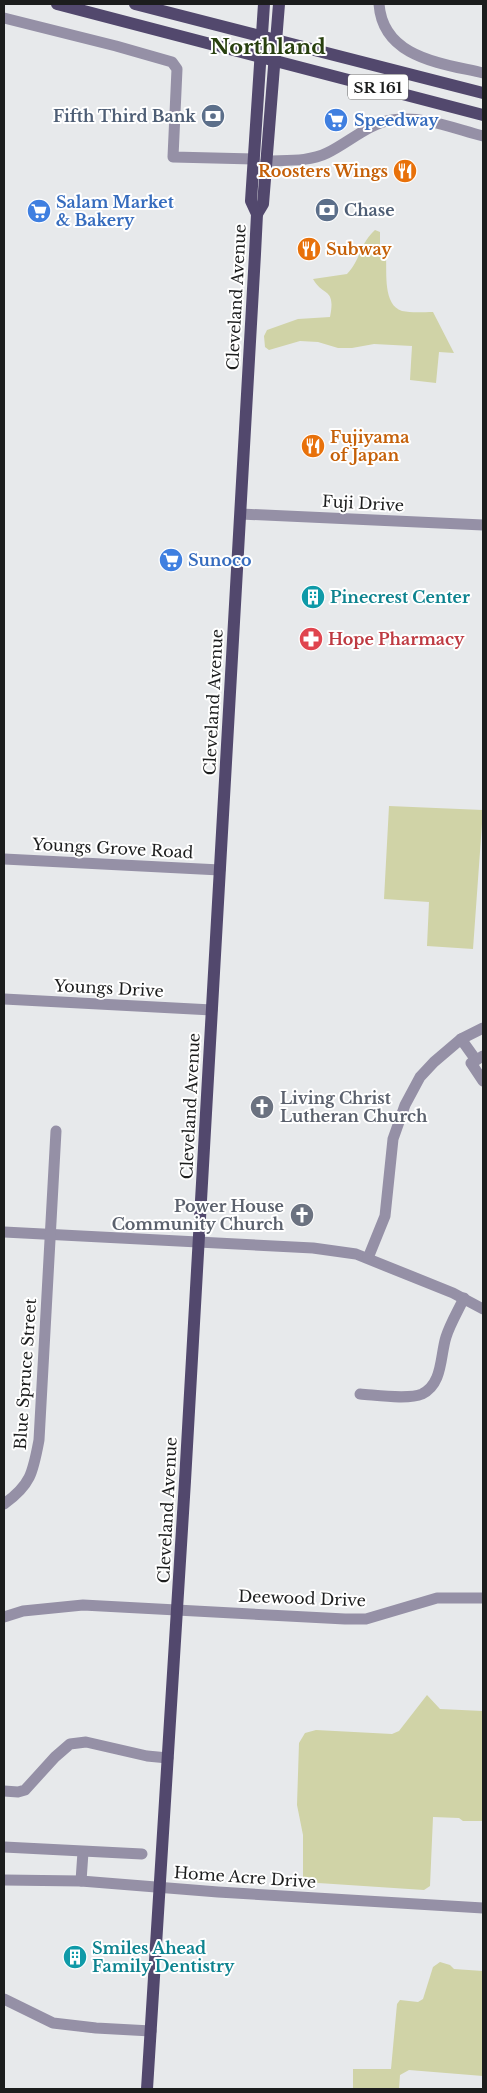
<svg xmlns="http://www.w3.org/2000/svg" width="487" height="2093" viewBox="0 0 487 2093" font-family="'Libre Baskerville',serif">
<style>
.green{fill:#d0d3a7}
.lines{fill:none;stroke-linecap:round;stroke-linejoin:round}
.minor{stroke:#9590a6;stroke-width:11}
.major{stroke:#52486d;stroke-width:12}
.labels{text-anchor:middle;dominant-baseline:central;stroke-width:4;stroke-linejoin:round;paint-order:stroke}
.shield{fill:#fff;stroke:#606161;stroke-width:1}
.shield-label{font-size:15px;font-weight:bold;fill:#1c1d1d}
.service-label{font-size:16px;font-weight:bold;fill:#4e5e75;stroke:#fff;text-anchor:end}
.shop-label{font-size:16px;font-weight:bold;fill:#366cbe;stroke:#fff;text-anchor:start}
.food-label{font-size:16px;font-weight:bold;fill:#c56008;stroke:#fff;text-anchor:start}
.street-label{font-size:16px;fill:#1c1d1d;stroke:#fff}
.culture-label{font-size:16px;font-weight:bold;fill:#0d838f;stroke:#fff;text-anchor:start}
.health-label{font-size:16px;font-weight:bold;fill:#be3a42;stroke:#fff;text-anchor:start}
.worship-label{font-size:16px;font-weight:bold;fill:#5b616d;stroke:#fff;text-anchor:start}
.district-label{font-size:21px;font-weight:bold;fill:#28400f;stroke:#fff}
</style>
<rect width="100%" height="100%" fill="#e7e9eb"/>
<g class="green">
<path d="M 375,230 L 380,232 L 380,252 L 386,257 C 387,273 383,305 402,311 C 411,313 424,312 433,312 L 454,353 L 439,352 L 436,383 L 410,380 L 412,346 L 374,344 L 352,348 L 338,348 L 318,342 L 300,341 L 269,350 L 265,347 L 264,336 L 267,330 L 298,319 L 330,317 C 336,287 323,297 313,279 L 347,274 C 361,259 359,245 375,230 Z"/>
<polygon points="389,806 483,810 473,949 427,946 429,902 384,899"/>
<polygon points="427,1695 440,1709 483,1711 483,1821 463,1821 459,1818 433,1817 430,1886 424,1890 303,1882 303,1835 297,1805 299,1743 305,1733 316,1730 392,1734 399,1731"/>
<polygon points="440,1962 450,1965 454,1969 483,1971 483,2076 409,2070 400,2075 399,2089 353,2089 353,2069 391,2069 397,2004 400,2000 418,2002 423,1999 433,1967"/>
</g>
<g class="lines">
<g class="minor">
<path d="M 379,4 C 383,58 441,63 483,73"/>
<polyline points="4,18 116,46 172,62 177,69 173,157 254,159"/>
<path d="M 266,161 C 286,160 309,162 327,153 C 348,143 369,123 392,120 C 422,115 455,129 483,136"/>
<polyline points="241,514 483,525"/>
<polyline points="4,859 220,870"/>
<polyline points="4,999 212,1010"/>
<polyline points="461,1039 476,1060"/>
<polyline points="483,1056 471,1063 483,1081"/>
<polyline points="4,1232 313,1248 356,1254 453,1293 483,1309"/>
<polyline points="368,1258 385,1216 393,1139 405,1105 420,1077 434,1062 461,1039 483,1028"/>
<path d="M 360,1394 C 376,1395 408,1400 422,1394 C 443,1384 440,1356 446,1337 C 450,1324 458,1311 464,1298"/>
<path d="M 4,1504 C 31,1485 33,1472 39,1440 L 56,1131"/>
<polyline points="4,1617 23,1611 83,1605 345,1619 366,1619 437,1598 483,1598"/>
<polyline points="4,1791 18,1792 25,1790 55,1757 70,1744 86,1742 147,1756 168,1758"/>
<polyline points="4,1847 142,1854"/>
<polyline points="4,1880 81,1881 218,1892 483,1908"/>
<polyline points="81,1881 83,1852"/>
<polyline points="4,1999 53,2023 96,2028 151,2031"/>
</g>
<g class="major">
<polyline points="57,4 483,115"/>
<polyline points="135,4 483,93"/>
<polyline points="257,214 263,204 279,4"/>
<polyline points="147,2089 185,1481 255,254 257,214 251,201 264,4"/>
</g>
</g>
<defs>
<g id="bank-disc" transform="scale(1.25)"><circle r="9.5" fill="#5c6f8a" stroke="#fff"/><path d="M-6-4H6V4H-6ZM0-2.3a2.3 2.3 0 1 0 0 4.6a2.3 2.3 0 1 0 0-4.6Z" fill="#fff"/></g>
<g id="supermarket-disc" transform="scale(1.25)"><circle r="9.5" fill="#3f7fe0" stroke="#fff"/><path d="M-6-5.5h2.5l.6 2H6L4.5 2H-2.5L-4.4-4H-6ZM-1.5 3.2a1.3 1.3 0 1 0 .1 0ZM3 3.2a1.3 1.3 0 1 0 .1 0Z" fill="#fff"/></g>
<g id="restaurant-disc" transform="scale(1.25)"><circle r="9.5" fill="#e8710a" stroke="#fff"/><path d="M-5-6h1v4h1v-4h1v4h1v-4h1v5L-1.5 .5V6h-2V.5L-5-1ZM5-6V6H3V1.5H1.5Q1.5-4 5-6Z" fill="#fff"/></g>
<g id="building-disc" transform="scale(1.25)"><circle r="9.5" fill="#0f9aa8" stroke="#fff"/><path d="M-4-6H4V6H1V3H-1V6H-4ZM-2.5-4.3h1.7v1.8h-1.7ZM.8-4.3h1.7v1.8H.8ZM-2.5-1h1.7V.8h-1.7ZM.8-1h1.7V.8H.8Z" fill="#fff"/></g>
<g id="pharmacy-disc" transform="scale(1.25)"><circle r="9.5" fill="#e0444e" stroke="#fff"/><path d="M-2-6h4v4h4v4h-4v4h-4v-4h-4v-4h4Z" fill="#fff"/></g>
<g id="church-disc" transform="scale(1.25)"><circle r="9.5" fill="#6b7280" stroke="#fff"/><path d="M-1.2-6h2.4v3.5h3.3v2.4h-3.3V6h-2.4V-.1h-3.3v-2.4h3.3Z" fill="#fff"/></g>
</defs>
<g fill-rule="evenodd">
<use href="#bank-disc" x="213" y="116"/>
<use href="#supermarket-disc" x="336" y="120"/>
<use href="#restaurant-disc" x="405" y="171"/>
<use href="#bank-disc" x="327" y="210"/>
<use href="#supermarket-disc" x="39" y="211"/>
<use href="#restaurant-disc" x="309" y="249"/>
<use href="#restaurant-disc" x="313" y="446"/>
<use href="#supermarket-disc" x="171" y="560"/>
<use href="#building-disc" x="313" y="597"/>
<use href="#pharmacy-disc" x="311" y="639"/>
<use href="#church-disc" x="262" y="1107"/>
<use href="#church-disc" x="302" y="1215"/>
<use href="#building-disc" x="75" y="1957"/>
</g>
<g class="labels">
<rect class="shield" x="348" y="74.5" width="60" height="25" rx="4"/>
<g class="shield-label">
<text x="378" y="87">SR 161</text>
</g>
<g class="service-label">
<text x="196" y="116">Fifth Third Bank</text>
<text x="344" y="210" text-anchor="start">Chase</text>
</g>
<g class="shop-label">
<text x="354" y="120">Speedway</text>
<text x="56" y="202">Salam Market<tspan x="56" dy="18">&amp; Bakery</tspan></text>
<text x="188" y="560">Sunoco</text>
</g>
<g class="food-label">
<text x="388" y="171" text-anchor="end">Roosters Wings</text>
<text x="326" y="249">Subway</text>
<text x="330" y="437">Fujiyama<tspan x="330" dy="18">of Japan</tspan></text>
</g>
<g class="street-label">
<text transform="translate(236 297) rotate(-87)">Cleveland Avenue</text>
<text transform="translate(363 503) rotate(3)">Fuji Drive</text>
<text transform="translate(213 702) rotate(-87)">Cleveland Avenue</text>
<text transform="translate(113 848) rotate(3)">Youngs Grove Road</text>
<text transform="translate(109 988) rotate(3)">Youngs Drive</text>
<text transform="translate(190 1106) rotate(-87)">Cleveland Avenue</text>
<text transform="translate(25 1374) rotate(-86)">Blue Spruce Street</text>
<text transform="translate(167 1510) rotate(-87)">Cleveland Avenue</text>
<text transform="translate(302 1598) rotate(2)">Deewood Drive</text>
<text transform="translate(245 1877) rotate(4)">Home Acre Drive</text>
</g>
<g class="culture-label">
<text x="330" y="597">Pinecrest Center</text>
<text x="92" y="1948">Smiles Ahead<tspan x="92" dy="18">Family Dentistry</tspan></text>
</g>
<g class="health-label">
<text x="328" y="639">Hope Pharmacy</text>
</g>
<g class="worship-label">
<text x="280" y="1098">Living Christ<tspan x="280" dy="18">Lutheran Church</tspan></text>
<text x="284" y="1206" text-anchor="end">Power House<tspan x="284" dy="18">Community Church</tspan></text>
</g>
<g class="district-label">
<text x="268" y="47">Northland</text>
</g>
</g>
<rect width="487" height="2093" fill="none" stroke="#1c1d1d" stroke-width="10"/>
</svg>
